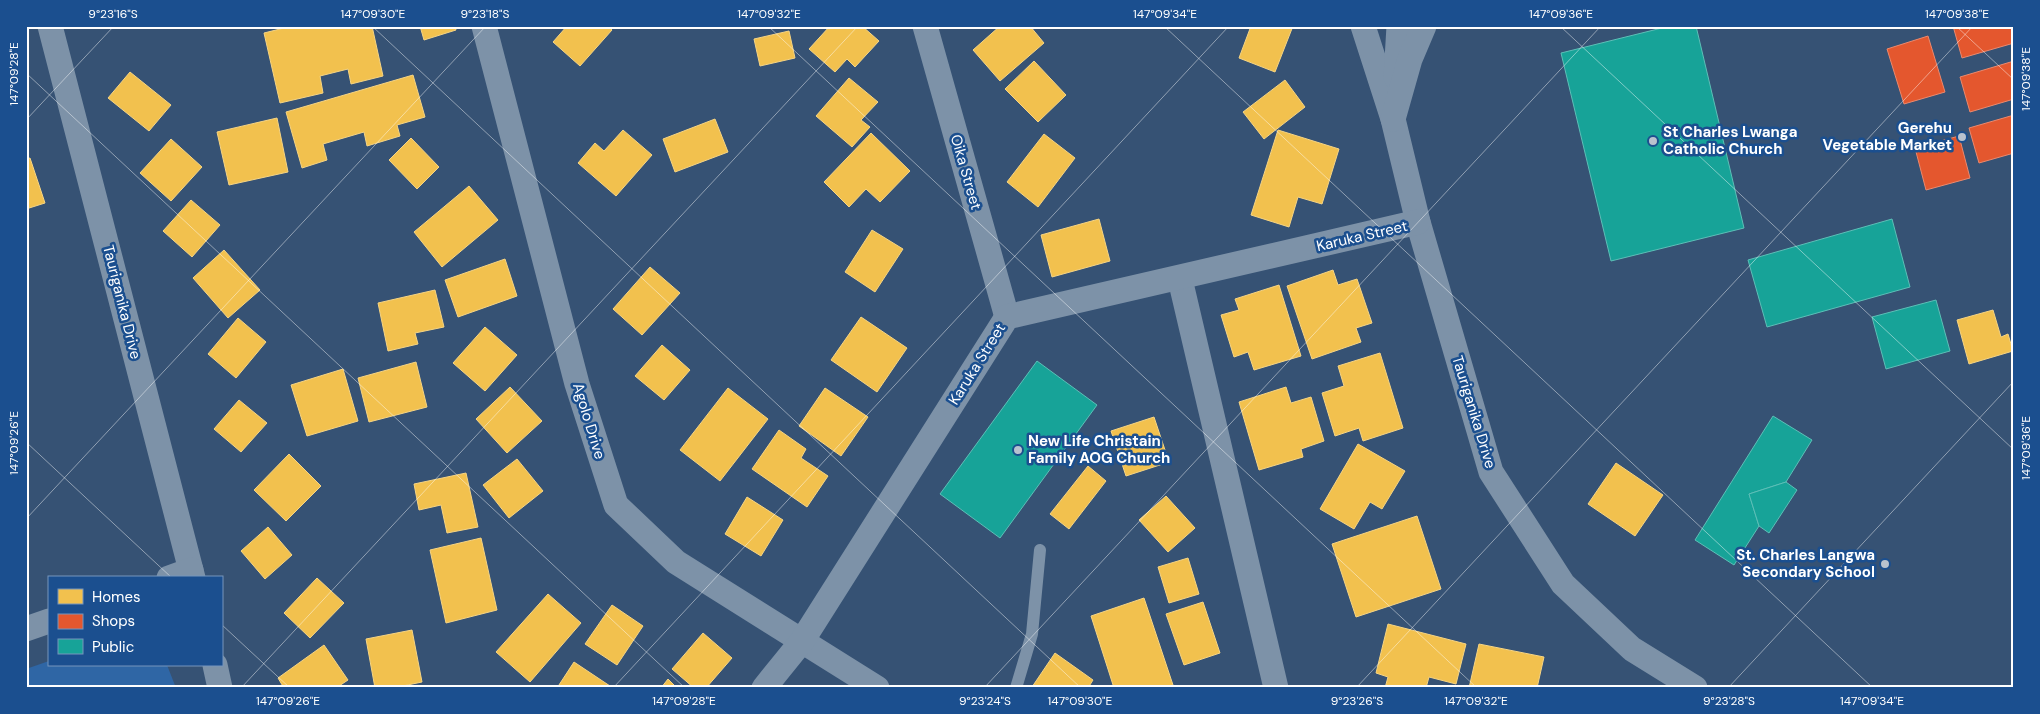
<svg xmlns="http://www.w3.org/2000/svg" width="2040" height="714" viewBox="0 0 2040 714" font-family="'DM Sans',sans-serif">
<style>
.green{fill:#2f66a5}
.homes{fill:#f2c14e;stroke:#f6d483}
.shops{fill:#e4572e;stroke:#ec896d}
.public{fill:#17a398;stroke:#5dbfb7}
.lines{fill:none;stroke-linecap:round;stroke-linejoin:round}
.lane{stroke:#7d92a8;stroke-width:12}
.street{stroke:#7d92a8;stroke-width:25}
.ticks{fill:none;stroke:#fff;stroke-width:1;stroke-opacity:0.45}
.poi-dot{fill:#b9c2ce;stroke:#1b4f8f;stroke-width:2}
.labels{text-anchor:middle;dominant-baseline:central;stroke-width:5;stroke-linejoin:round;paint-order:stroke}
.poi-label{font-size:15px;font-weight:bold;fill:#fff;stroke:#1b4f8f;text-anchor:end}
.street-label{font-size:15px;fill:#fff;stroke:#1b4f8f}
.neatline{fill:none;stroke:#fff;stroke-width:2}
.ticks-label{font-size:12px;text-anchor:middle;fill:#fff}
</style>
<rect width="100%" height="100%" fill="#365274"/>
<polygon class="green" points="49,661 49,665 167,665 176,688 26,688 26,669"/>
<g class="homes">
<polygon points="292,26 372,26 383,76 351,84 348,69 320,76 323,93 280,103 264,33"/>
<polygon points="420,26 455,26 456,30 424,40"/>
<polygon points="567,26 608,26 612,30 580,66 553,42"/>
<polygon points="830,26 862,26 879,41 855,67 847,59 835,72 809,49"/>
<polygon points="1000,26 1030,26 1044,43 1000,81 973,50"/>
<polygon points="1251,26 1293,26 1275,72 1239,58"/>
<polygon points="789,31 795,58 760,66 754,39"/>
<polygon points="1034,61 1066,95 1038,122 1005,89"/>
<polygon points="130,72 171,105 149,131 108,98"/>
<polygon points="413,75 425,117 397,125 400,136 367,146 364,132 323,144 327,160 302,168 286,112"/>
<polygon points="849,78 878,102 861,120 870,127 852,147 816,116"/>
<polygon points="1285,80 1305,107 1264,139 1243,112"/>
<polygon points="277,118 288,172 229,185 217,132"/>
<polygon points="715,119 728,152 675,172 663,139"/>
<polygon points="623,130 652,155 616,196 578,163 595,143 604,151"/>
<polygon points="1278,130 1339,149 1322,204 1298,197 1289,227 1251,215"/>
<polygon points="871,133 910,171 880,202 866,189 849,207 824,182"/>
<polygon points="1044,134 1075,158 1038,207 1007,182"/>
<polygon points="411,138 439,167 417,189 389,160"/>
<polygon points="171,139 202,167 171,201 140,173"/>
<polygon points="30,158 45,203 26,209 26,159"/>
<polygon points="469,186 498,220 442,267 414,232"/>
<polygon points="191,200 220,225 192,257 163,231"/>
<polygon points="1099,219 1110,261 1052,277 1041,235"/>
<polygon points="872,230 903,249 875,292 845,272"/>
<polygon points="224,250 260,290 228,318 193,278"/>
<polygon points="505,259 517,296 458,317 445,280"/>
<polygon points="650,267 680,293 642,335 613,309"/>
<polygon points="1333,270 1338,285 1357,279 1372,323 1356,328 1361,342 1312,359 1287,286"/>
<polygon points="1279,285 1301,356 1254,370 1248,352 1234,357 1221,315 1239,310 1235,299"/>
<polygon points="435,290 444,327 415,333 418,344 388,351 378,303"/>
<polygon points="1993,310 2001,337 2008,334 2013,351 1969,364 1957,320"/>
<polygon points="861,317 907,348 877,392 831,360"/>
<polygon points="238,318 266,342 236,378 208,354"/>
<polygon points="485,327 517,355 485,391 453,363"/>
<polygon points="662,345 690,370 664,400 635,376"/>
<polygon points="1380,353 1403,428 1363,441 1359,428 1335,436 1322,393 1344,386 1338,366"/>
<polygon points="416,362 427,407 369,422 358,378"/>
<polygon points="343,369 358,421 307,436 291,385"/>
<polygon points="510,387 542,421 507,453 476,419"/>
<polygon points="1286,387 1291,403 1311,397 1324,441 1301,449 1303,457 1259,470 1239,402"/>
<polygon points="728,388 768,419 720,481 680,450"/>
<polygon points="825,388 868,417 841,456 799,426"/>
<polygon points="239,400 267,423 241,452 214,429"/>
<polygon points="1154,417 1169,462 1126,476 1111,431"/>
<polygon points="779,430 806,449 801,458 828,476 807,507 752,469"/>
<polygon points="1358,444 1405,471 1382,509 1370,502 1354,529 1320,509"/>
<polygon points="289,454 321,486 286,521 254,490"/>
<polygon points="517,459 543,491 509,518 483,485"/>
<polygon points="1616,463 1663,495 1635,536 1588,504"/>
<polygon points="1088,466 1106,481 1069,529 1050,514"/>
<polygon points="466,473 478,527 447,533 441,505 419,510 414,484"/>
<polygon points="1166,496 1195,528 1168,552 1139,520"/>
<polygon points="747,497 783,520 761,556 725,534"/>
<polygon points="1417,516 1441,589 1356,617 1332,544"/>
<polygon points="268,527 292,555 265,579 241,551"/>
<polygon points="481,538 497,610 446,623 430,550"/>
<polygon points="1188,558 1199,594 1169,603 1158,567"/>
<polygon points="317,578 344,603 310,638 284,613"/>
<polygon points="548,594 581,623 530,682 496,652"/>
<polygon points="1144,598 1174,688 1114,688 1091,616"/>
<polygon points="1203,602 1220,653 1184,665 1166,614"/>
<polygon points="612,605 643,626 617,665 585,644"/>
<polygon points="1388,624 1466,644 1456,684 1429,677 1426,688 1385,688 1388,677 1376,673"/>
<polygon points="412,630 422,682 393,688 375,688 366,639"/>
<polygon points="703,633 732,658 706,688 694,688 672,669"/>
<polygon points="1479,644 1544,657 1537,688 1469,688"/>
<polygon points="324,645 348,680 336,688 284,688 278,678"/>
<polygon points="1055,653 1093,680 1088,688 1032,687"/>
<polygon points="574,662 613,688 557,688"/>
<polygon points="668,679 677,688 661,688"/>
</g>
<g class="shops">
<polygon points="1953,26 2014,26 2014,43 1962,58"/>
<polygon points="1928,36 1945,92 1904,104 1887,49"/>
<polygon points="2014,61 2014,99 1970,112 1960,77"/>
<polygon points="2014,115 2014,153 1979,163 1969,128"/>
<polygon points="1959,136 1970,178 1926,190 1915,148"/>
</g>
<g class="public">
<polygon points="1670,26 1696,26 1744,228 1611,261 1561,53"/>
<polygon points="1892,219 1910,287 1767,327 1748,260"/>
<polygon points="1936,300 1950,351 1886,369 1872,317"/>
<polygon points="1037,361 1097,405 1000,538 940,494"/>
<polygon points="1773,416 1812,440 1786,482 1749,494 1759,526 1734,565 1695,540"/>
<polygon points="1786,482 1797,490 1769,533 1759,526 1749,494"/>
</g>
<g class="lines">
<polyline class="lane" points="1016,688 1032,634 1040,550"/>
<g class="street">
<polyline points="50,26 193,578"/>
<polyline points="484,26 577,384 616,505 676,562 877,688"/>
<polyline points="925,26 1007,317"/>
<polyline points="1363,26 1393,119 1418,222 1491,472 1563,584 1632,649 1695,688"/>
<polyline points="1396,77 1399,26"/>
<polyline points="1393,119 1410,59 1424,26"/>
<polyline points="1180,279 1276,688"/>
<polyline points="169,578 191,570"/>
<polyline points="26,629 49,621"/>
<polyline points="215,665 220,688"/>
<polyline points="764,688 802,641 1007,317 1418,222"/>
</g>
</g>
<path class="ticks" d="M 372,26 L 1081,688M 768,26 L 1477,688M 1164,26 L 1873,688M 1560,26 L 2014,450M 1956,26 L 2014,80M 26,73 L 685,688M 26,120 L 114,26M 26,442 L 172,578M 26,519 L 486,26M 221,624 L 290,688M 241,688 L 858,26M 613,688 L 1229,26M 984,688 L 1601,26M 1356,688 L 1973,26M 1728,688 L 2014,381"/>
<g class="poi-dot">
<circle cx="1962" cy="137" r="5"/>
<circle cx="1653" cy="141" r="5"/>
<circle cx="1018" cy="450" r="5"/>
<circle cx="1885" cy="564" r="5"/>
</g>
<g class="labels">
<g class="poi-label">
<text x="1952" y="128">Gerehu<tspan x="1952" dy="17">Vegetable Market</tspan></text>
<text x="1663" y="132" text-anchor="start">St Charles Lwanga<tspan x="1663" dy="17">Catholic Church</tspan></text>
<text x="1028" y="441" text-anchor="start">New Life Christain<tspan x="1028" dy="17">Family AOG Church</tspan></text>
<text x="1875" y="555">St. Charles Langwa<tspan x="1875" dy="17">Secondary School</tspan></text>
</g>
<g class="street-label">
<text transform="translate(966 172) rotate(74)">Oika Street</text>
<text transform="translate(1362 236) rotate(-13)">Karuka Street</text>
<text transform="translate(122 302) rotate(76)">Tauriganika Drive</text>
<text transform="translate(977 364) rotate(-58)">Karuka Street</text>
<text transform="translate(1474 412) rotate(73)">Tauriganika Drive</text>
<text transform="translate(589 421) rotate(73)">Agolo Drive</text>
</g>
</g>
<rect width="2040" height="714" fill="none" stroke="#1b4f8f" stroke-width="55"/>
<rect x="48" y="576" width="175" height="90" fill="#1b4f8f" stroke="#7695bc"/>
<rect x="58" y="589" width="25" height="15" fill="#f2c14e" stroke="#7695bc"/>
<text x="92" y="602" font-size="15" fill="#ffffff">Homes</text>
<rect x="58" y="614" width="25" height="15" fill="#e4572e" stroke="#7695bc"/>
<text x="92" y="626" font-size="15" fill="#ffffff">Shops</text>
<rect x="58" y="639" width="25" height="15" fill="#17a398" stroke="#7695bc"/>
<text x="92" y="652" font-size="15" fill="#ffffff">Public</text>
<rect x="28" y="28" width="1984" height="658" class="neatline"/>
<g class="ticks-label">
<text x="113" y="18">9°23'16"S</text>
<text x="373" y="18">147°09'30"E</text>
<text x="485" y="18">9°23'18"S</text>
<text x="769" y="18">147°09'32"E</text>
<text x="1165" y="18">147°09'34"E</text>
<text x="1561" y="18">147°09'36"E</text>
<text x="1957" y="18">147°09'38"E</text>
<text transform="translate(14 74) rotate(-90)" y="4">147°09'28"E</text>
<text transform="translate(2026 79) rotate(-90)" y="4">147°09'38"E</text>
<text transform="translate(14 443) rotate(-90)" y="4">147°09'26"E</text>
<text transform="translate(2026 448) rotate(-90)" y="4">147°09'36"E</text>
<text x="288" y="705">147°09'26"E</text>
<text x="684" y="705">147°09'28"E</text>
<text x="985" y="705">9°23'24"S</text>
<text x="1080" y="705">147°09'30"E</text>
<text x="1357" y="705">9°23'26"S</text>
<text x="1476" y="705">147°09'32"E</text>
<text x="1729" y="705">9°23'28"S</text>
<text x="1872" y="705">147°09'34"E</text>
</g>
</svg>
